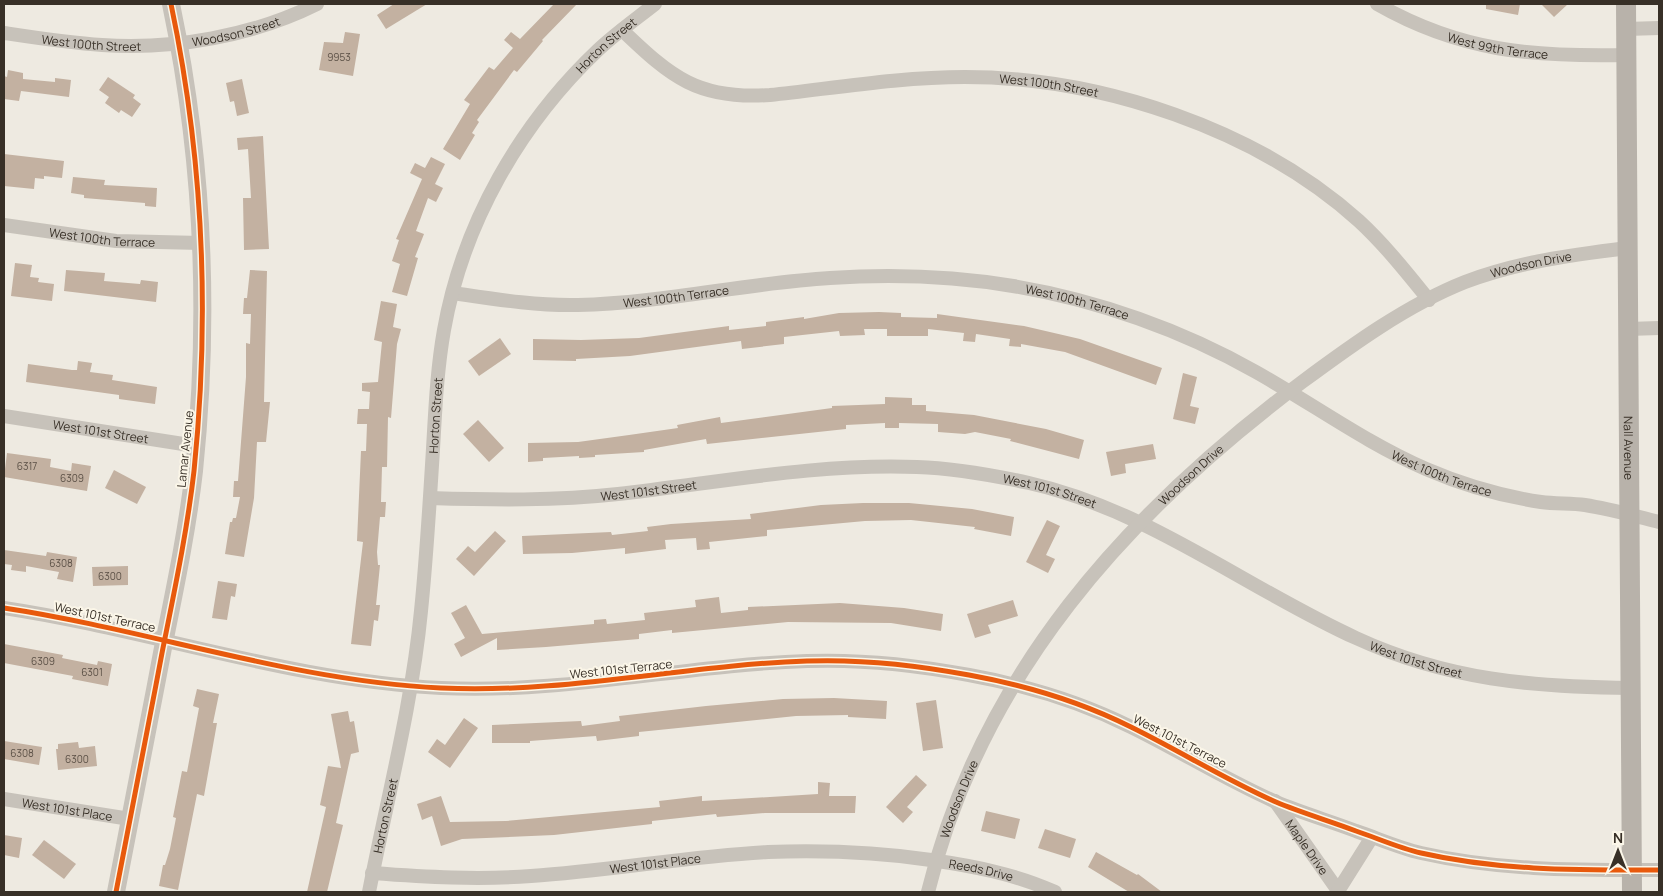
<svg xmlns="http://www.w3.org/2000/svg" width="1663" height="896" viewBox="0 0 1663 896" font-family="Manrope,sans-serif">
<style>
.building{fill:#c3b1a1}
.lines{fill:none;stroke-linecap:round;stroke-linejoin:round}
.minor{stroke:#c7c2ba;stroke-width:14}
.tertiary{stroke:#c7c2ba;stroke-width:18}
.secondary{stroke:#b8b2aa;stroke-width:20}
.cycleway-casing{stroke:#fbf6e8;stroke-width:8}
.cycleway{stroke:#e8590c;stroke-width:5}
.labels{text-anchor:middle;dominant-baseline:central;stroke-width:4;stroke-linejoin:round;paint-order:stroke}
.number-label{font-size:10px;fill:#5b5046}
.street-label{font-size:12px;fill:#383027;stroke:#fbf6e8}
</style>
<rect width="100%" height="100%" fill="#eeeae1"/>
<g class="building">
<polygon points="394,4 427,4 386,29 377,15"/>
<polygon points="554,4 577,4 542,40 543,41 517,72 514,70 477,120 479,122 472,133 475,135 460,160 443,149 470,104 464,100 489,67 494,70 513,48 504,40 511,32 520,39"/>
<polygon points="1486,4 1520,4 1518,15 1486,9"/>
<polygon points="1541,4 1568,4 1554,17"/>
<polygon points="345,32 360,34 353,76 319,70 324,42 343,43"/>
<polygon points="8,70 23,73 23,79 55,82 55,78 71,80 69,97 21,91 19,101 4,99 4,76 7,77"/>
<polygon points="108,77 135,95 133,98 141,104 132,117 121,110 119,113 105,103 109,97 99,90"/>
<polygon points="242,79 249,113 237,116 234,101 230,102 226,83"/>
<polygon points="263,136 269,249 244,250 243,198 251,198 248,149 238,150 237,138"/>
<polygon points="4,154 64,161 62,178 44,176 44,179 35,178 34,189 4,186"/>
<polygon points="431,157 445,164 435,184 443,188 436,202 428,198 416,231 424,234 415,257 418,258 407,296 392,292 400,264 392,261 399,240 396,239 422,179 410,173 415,163 425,168"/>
<polygon points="73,177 105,180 104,185 157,188 156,207 145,206 145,203 84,198 84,195 71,193"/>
<polygon points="15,263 32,265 30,277 39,278 38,282 54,284 52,301 11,296"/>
<polygon points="66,270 105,273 104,281 140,284 141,280 158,282 156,302 64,291"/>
<polygon points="250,270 267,271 264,402 270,402 266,442 257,442 254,498 244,557 225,554 230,522 232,522 233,518 236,518 240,497 233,497 234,481 238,481 246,377 246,343 250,344 251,314 243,314 244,298 247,298"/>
<polygon points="381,301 397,304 393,327 401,329 397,344 391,418 388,417 387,467 382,467 381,502 386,502 385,517 380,517 377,552 378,565 380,565 376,605 380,605 378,621 374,620 371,646 351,644 363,542 357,541 361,451 366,451 367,424 357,424 358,409 369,409 370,392 362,391 362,383 378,382 382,342 374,340"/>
<polygon points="879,312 901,313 901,317 937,318 937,314 1024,326 1080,339 1162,368 1156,385 1065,352 1021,344 1021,347 1009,346 1010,339 976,334 975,342 963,341 964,333 928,329 928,336 887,336 887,329 864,329 865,335 840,336 839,331 784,337 784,344 742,349 741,341 630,356 576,359 576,361 533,360 533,339 581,340 639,338 729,326 729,330 766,326 766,322 804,317 804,319 839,313"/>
<polygon points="500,338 511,354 479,376 468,361"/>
<polygon points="78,361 92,363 90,372 113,375 112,380 157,387 155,404 119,399 119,395 26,382 28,364 72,370 77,370"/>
<polygon points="1183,373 1197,377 1190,406 1199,408 1195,424 1173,419"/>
<polygon points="885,397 912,398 912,405 926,405 926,411 974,415 1046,429 1084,440 1079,459 1010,441 1011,439 975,432 965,434 938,432 938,424 899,423 899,428 885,428 885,423 846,425 846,429 707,444 706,439 644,450 644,452 595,455 595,457 579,458 579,456 543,458 543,461 528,462 528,443 578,442 629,435 678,428 677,425 720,417 721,423 832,408 832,406 885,404"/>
<polygon points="478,420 504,448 489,462 463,434"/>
<polygon points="1153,444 1156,459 1125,464 1126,473 1111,476 1106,452"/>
<polygon points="7,453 51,459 50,467 71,471 72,463 91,466 87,491 4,477"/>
<polygon points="114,470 146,487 137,504 105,488"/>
<polygon points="863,503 909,503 972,509 1014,517 1011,536 974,529 975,527 911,520 865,521 767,530 767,536 709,542 710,549 697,550 696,538 665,540 666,549 625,554 625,548 572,553 523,554 522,536 611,532 612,535 648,531 647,527 671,524 751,519 750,514 821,505"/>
<polygon points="1047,520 1060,526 1046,555 1055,559 1048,573 1026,562"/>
<polygon points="495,531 506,541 474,576 456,559 468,546 475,552"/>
<polygon points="4,550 46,556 47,552 77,557 73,582 57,579 59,572 26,566 26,572 11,570 12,565 4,564"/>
<polygon points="128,566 128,585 93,586 92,567"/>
<polygon points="218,581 237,584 235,597 231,596 227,620 212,618"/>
<polygon points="719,597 721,613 748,610 748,607 840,603 904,608 943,614 941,631 891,623 788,622 672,633 672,630 639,634 639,639 546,647 497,650 497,638 461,657 454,644 465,638 451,613 466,605 482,634 594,624 594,620 606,619 607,624 645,620 644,613 696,607 695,600"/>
<polygon points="1013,600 1018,616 988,625 991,633 975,638 967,614"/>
<polygon points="4,644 63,655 62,658 97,665 98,661 112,664 108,686 72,679 73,676 4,663"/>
<polygon points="197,689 219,694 213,723 217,723 204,796 197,794 178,890 159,886 163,865 165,865 170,849 176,818 173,817 182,771 187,772 199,708 193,706"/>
<polygon points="834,698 887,701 886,719 848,717 848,715 796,716 639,732 639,736 597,741 596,736 530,741 530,743 492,743 492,725 581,721 582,726 620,721 619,716 706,706 783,699"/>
<polygon points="936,700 943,748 923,751 916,703"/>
<polygon points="348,711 350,722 354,721 359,752 351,754 336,823 343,825 327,892 307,892 326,807 320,805 328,766 341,768 331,714"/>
<polygon points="464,718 478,728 450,768 428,752 437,739 445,745"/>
<polygon points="4,741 42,747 39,765 4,759"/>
<polygon points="78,742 79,748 95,746 97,766 58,770 56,749 58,749 58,744"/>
<polygon points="916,775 927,785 907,807 913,812 903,823 886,807"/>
<polygon points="818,782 830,783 829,796 856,796 855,813 765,813 717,817 716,814 652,821 652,824 554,835 462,839 441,846 432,816 422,820 417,804 441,796 450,822 506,821 660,807 659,801 702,796 702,801 818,794"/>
<polygon points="986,811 1020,819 1015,839 981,831"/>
<polygon points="1045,829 1076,839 1070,858 1038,848"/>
<polygon points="4,835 22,838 19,858 4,855"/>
<polygon points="44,840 76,864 64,879 32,855"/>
<polygon points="1096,852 1137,875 1138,874 1162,892 1129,892 1088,867"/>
</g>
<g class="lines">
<g class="minor">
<path id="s1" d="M 1377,4 C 1461,52 1533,57 1627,55"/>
<polyline points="1626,29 1659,28"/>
<path id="s2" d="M 622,30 C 671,77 698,100 770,95 C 835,88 900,77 965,77 C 1101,77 1257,129 1359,221 C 1385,245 1407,273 1429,300"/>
<path id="s3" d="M 4,33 C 37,38 69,43 102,45 C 173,50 253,36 317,4"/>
<path id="s4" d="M 4,225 L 116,241 L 201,243"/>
<path id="s5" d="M 453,293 C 494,299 536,306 578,305 C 663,303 746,283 830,278 C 890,274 953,276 1013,286 C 1097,300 1182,330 1256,372 C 1313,404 1366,443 1426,469 C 1463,485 1501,496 1541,502 C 1556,504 1571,503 1585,505 C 1610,509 1635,516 1659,522"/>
<polyline points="1628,329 1659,328"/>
<path id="s6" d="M 4,416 L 196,446"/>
<path id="s7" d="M 430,498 C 493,500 555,501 618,494 C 717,483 817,463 917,467 C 954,468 992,475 1029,483 C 1149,510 1246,588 1356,638 C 1447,680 1533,687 1631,688"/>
<path d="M 4,608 C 150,630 292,681 441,688 C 564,694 685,665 807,661 C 862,659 916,665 969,675 C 1024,685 1081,702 1131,727 C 1180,751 1226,780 1276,802 C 1302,813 1330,821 1356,831 C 1377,838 1399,848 1421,853 C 1500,871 1579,870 1659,870"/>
<path id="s8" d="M 4,799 L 130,819"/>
<path id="s9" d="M 1275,801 L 1339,892"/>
<path id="s10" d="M 372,873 C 426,877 478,880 531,876 C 610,871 689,856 768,852 C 823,850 877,852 931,860 C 973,866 1015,874 1055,892"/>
<polyline points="1338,891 1372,837"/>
<path id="s11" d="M 369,892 C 387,799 412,705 421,611 C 426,562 429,514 432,465 C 435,420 436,375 444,330 C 463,223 520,124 598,50 C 616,33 636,19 655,4"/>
<path id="s12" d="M 928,892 C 981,674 1127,513 1302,382 C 1352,345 1407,305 1465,282 C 1518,262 1571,255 1627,248"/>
</g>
<path class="tertiary" d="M 116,892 C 131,813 147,733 162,653 C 174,593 187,532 194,471 C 210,315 203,157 171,4"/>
<path class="secondary" id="s13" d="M 1626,4 L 1632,892"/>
<g class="cycleway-casing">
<g id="cycleway">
<path d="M 4,608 C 150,630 292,681 441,688 C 564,694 685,665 807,661 C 862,659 916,665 969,675 C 1024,685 1081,702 1131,727 C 1180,751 1226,780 1276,802 C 1302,813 1330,821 1356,831 C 1377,838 1399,848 1421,853 C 1500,871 1579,870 1659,870"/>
<path d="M 116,892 C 131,813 147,733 162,653 C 174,593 187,532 194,471 C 210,315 203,157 171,4"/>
</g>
</g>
<use href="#cycleway" class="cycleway"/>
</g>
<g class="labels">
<g class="number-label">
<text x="339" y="57">9953</text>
<text x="27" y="466">6317</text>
<text x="72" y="478">6309</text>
<text x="61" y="563">6308</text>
<text x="110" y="576">6300</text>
<text x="43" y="661">6309</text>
<text x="92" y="672">6301</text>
<text x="22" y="753">6308</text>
<text x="77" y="759">6300</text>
</g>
<g class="street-label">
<text stroke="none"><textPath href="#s3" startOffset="234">Woodson Street</textPath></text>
<text stroke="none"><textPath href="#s3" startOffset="88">West 100th Street</textPath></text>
<text stroke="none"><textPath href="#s11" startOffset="902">Horton Street</textPath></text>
<text stroke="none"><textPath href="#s1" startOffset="129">West 99th Terrace</textPath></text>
<text stroke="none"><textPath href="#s2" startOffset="449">West 100th Street</textPath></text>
<text stroke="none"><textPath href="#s4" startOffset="99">West 100th Terrace</textPath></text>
<text stroke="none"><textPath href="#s12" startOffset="906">Woodson Drive</textPath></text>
<text stroke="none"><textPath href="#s5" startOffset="224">West 100th Terrace</textPath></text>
<text stroke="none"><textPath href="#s5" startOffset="629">West 100th Terrace</textPath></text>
<text stroke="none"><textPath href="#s11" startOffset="482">Horton Street</textPath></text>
<text stroke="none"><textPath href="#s6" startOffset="98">West 101st Street</textPath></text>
<text stroke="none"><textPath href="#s13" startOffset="444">Nall Avenue</textPath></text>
<text transform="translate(185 449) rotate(-84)">Lamar Avenue</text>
<text stroke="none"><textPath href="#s5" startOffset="1034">West 100th Terrace</textPath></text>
<text stroke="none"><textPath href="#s12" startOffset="501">Woodson Drive</textPath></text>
<text stroke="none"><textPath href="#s7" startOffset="219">West 101st Street</textPath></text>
<text stroke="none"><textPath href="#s7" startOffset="624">West 101st Street</textPath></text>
<text transform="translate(105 617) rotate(12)">West 101st Terrace</text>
<text stroke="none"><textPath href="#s7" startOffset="1029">West 101st Street</textPath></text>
<text transform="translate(621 669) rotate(-6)">West 101st Terrace</text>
<text transform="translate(1180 741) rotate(27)">West 101st Terrace</text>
<text stroke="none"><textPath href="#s12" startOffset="98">Woodson Drive</textPath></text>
<text stroke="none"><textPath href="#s8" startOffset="64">West 101st Place</textPath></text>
<text stroke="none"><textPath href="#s11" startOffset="78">Horton Street</textPath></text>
<text stroke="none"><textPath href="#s9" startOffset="56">Maple Drive</textPath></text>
<text stroke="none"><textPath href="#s10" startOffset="284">West 101st Place</textPath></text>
<text stroke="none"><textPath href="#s10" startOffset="612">Reeds Drive</textPath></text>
</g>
</g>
<rect width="1663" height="896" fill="none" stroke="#383027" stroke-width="10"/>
<g transform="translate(1618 851)" stroke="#fbf6e8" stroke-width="4" paint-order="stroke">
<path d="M0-4L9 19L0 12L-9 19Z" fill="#383027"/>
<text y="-8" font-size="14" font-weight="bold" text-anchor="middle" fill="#383027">N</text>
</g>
</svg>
